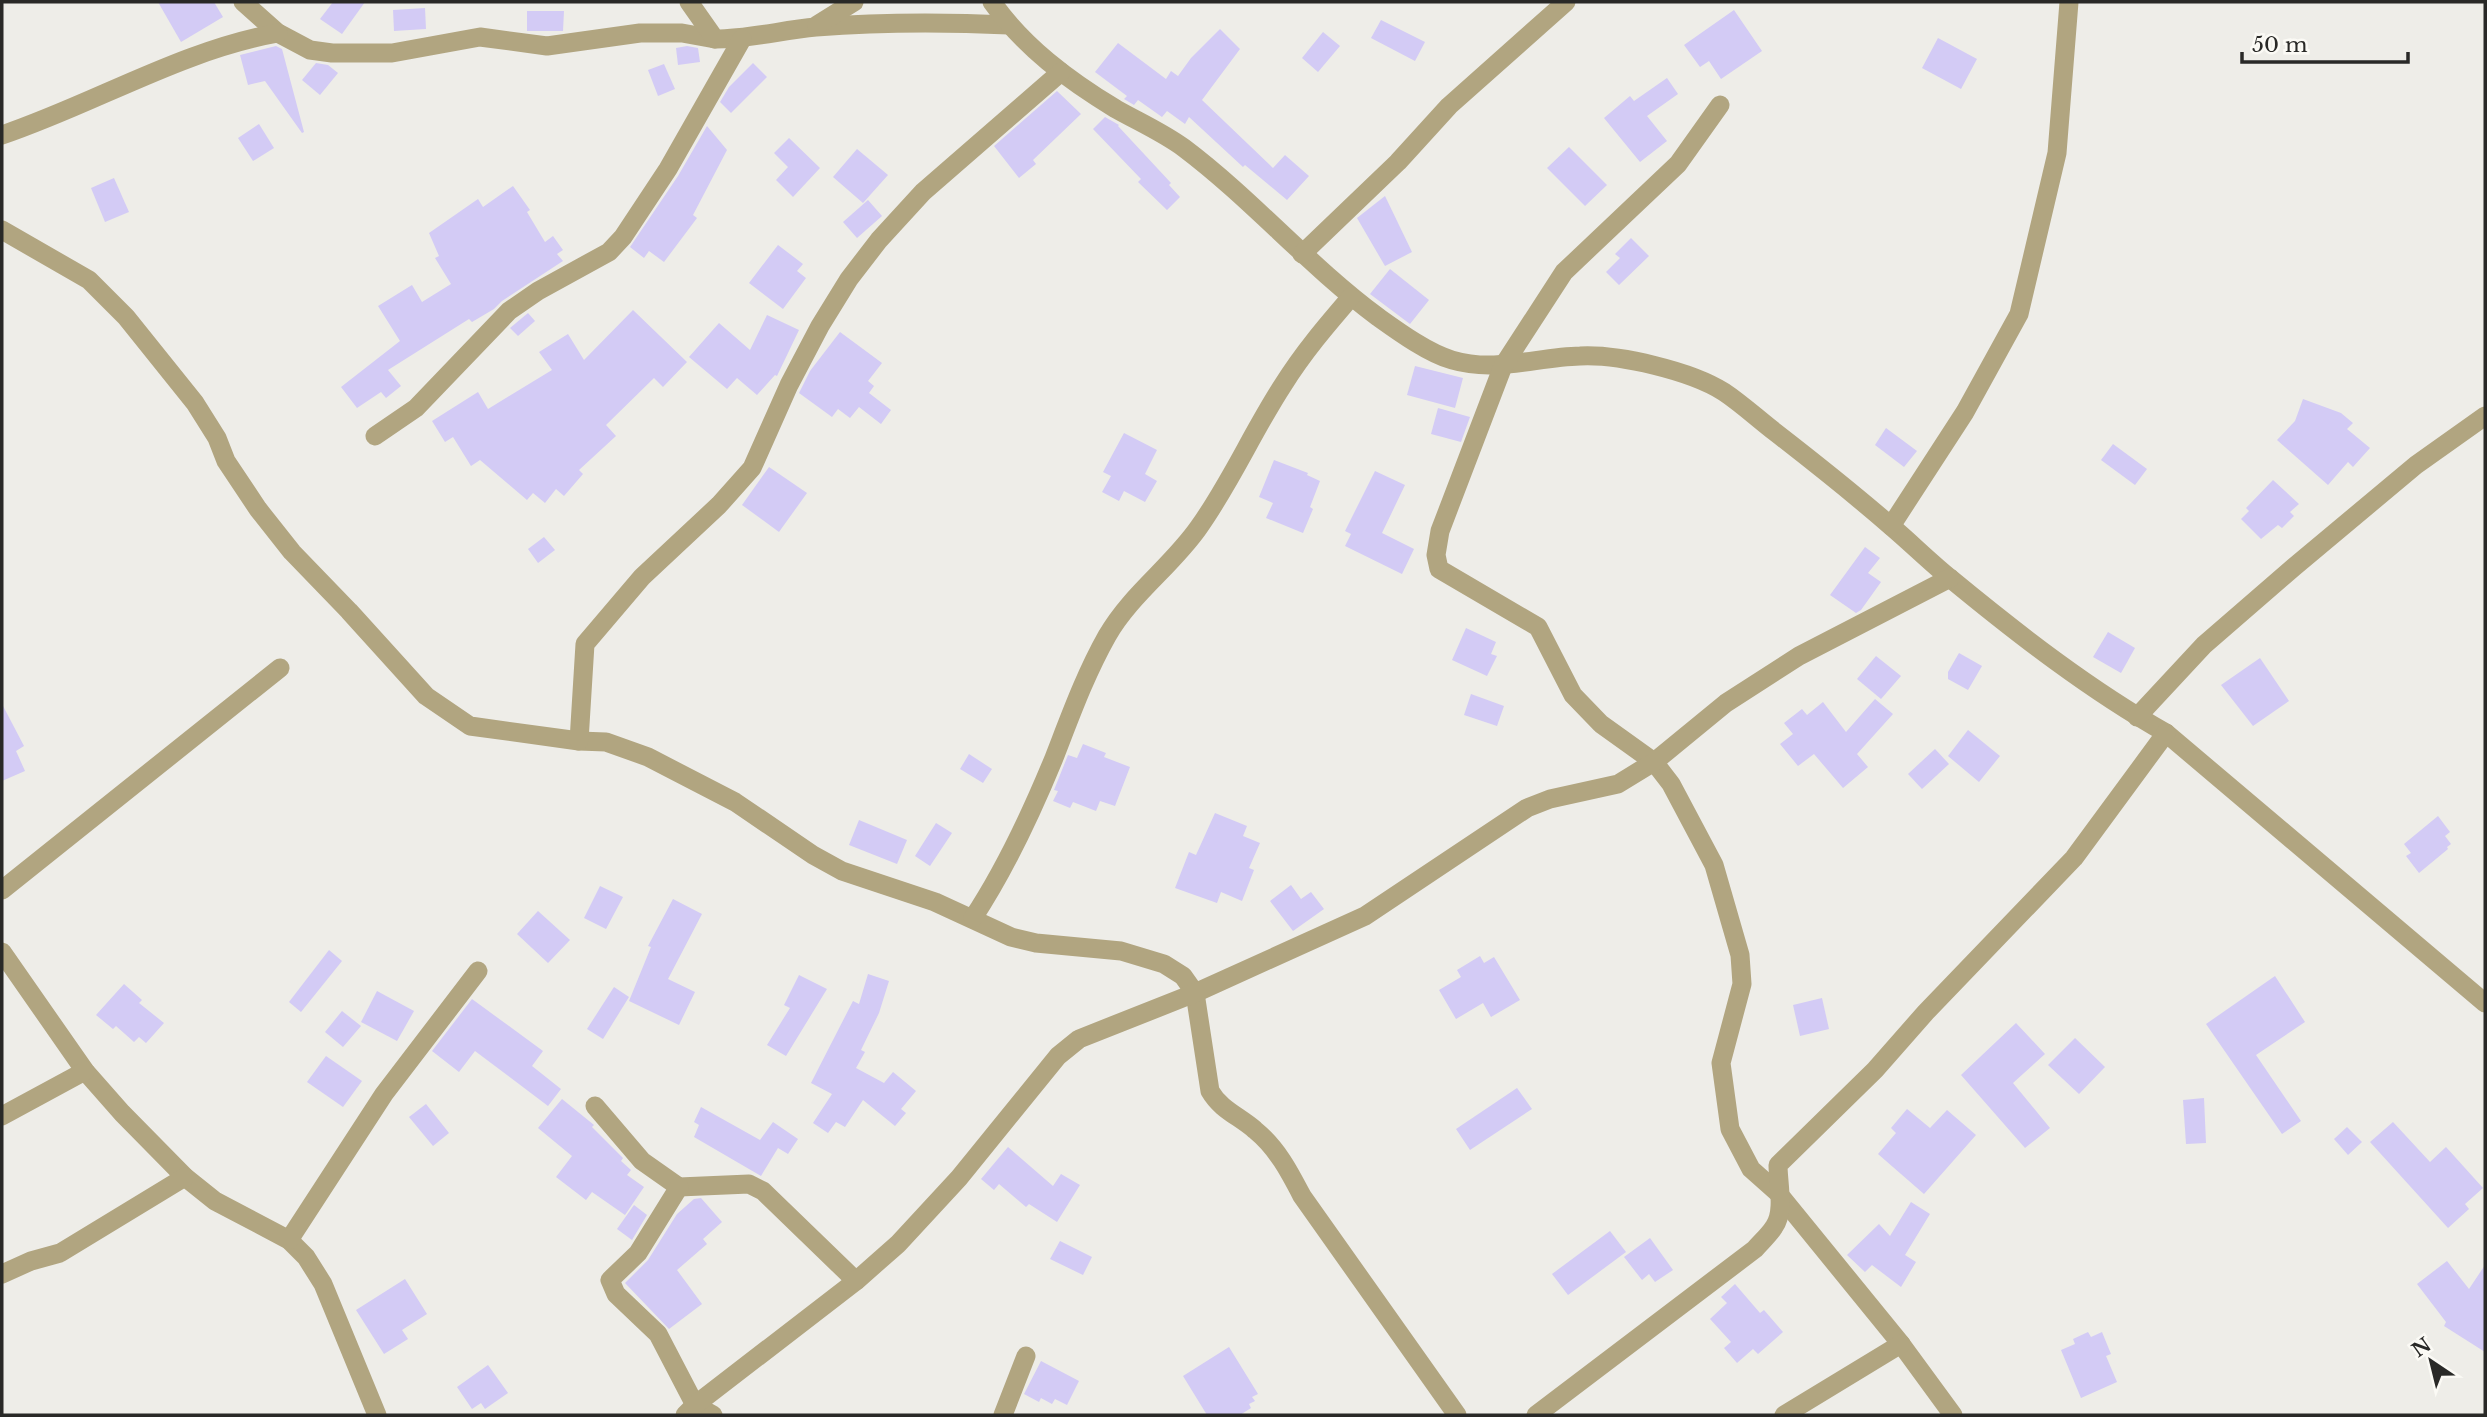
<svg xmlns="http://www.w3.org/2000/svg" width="2487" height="1417" viewBox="0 0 2487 1417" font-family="'Libre Baskerville',serif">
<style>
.building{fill:#d3cbf5}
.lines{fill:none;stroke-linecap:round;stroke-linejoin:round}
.street{stroke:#b1a580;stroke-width:19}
</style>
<rect width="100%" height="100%" fill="#eeede8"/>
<g class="building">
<polygon points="158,2 214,2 223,17 181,42"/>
<polygon points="333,2 365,2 342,34 320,19"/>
<polygon points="425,8 426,29 394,31 393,10"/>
<polygon points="1734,10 1762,51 1721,79 1709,61 1700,67 1684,45"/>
<polygon points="527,11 564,11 563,31 527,31"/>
<polygon points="1381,20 1425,42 1415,61 1371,38"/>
<polygon points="1220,29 1240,49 1202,100 1273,168 1285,155 1309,176 1287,200 1245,165 1243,167 1189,117 1185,124 1167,111 1162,117 1138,100 1134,105 1124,99 1127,96 1095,72 1118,43 1166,79 1171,71 1178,76 1191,58"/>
<polygon points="1323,32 1340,46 1318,72 1302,58"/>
<polygon points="1938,38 1977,59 1961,89 1922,68"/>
<polygon points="276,46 282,49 304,132 302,133 265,81 248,85 240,55"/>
<polygon points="687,46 698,48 700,62 678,65 676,48"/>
<polygon points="316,63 328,65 338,73 320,95 302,80"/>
<polygon points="753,63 767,77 731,113 720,102 729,87"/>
<polygon points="664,64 675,89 658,96 648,70"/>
<polygon points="1667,78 1678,94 1647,116 1667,141 1640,162 1604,118 1630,96 1634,101"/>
<polygon points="1057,91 1081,114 1033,160 1036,164 1019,178 994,146"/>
<polygon points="1105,117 1119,125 1118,126 1171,183 1169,185 1180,197 1167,210 1138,182 1141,179 1093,129"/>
<polygon points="259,124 274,148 253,161 238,138"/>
<polygon points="707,126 727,150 693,215 697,218 664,262 649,251 644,258 630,247 678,176"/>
<polygon points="789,138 820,168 793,197 776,180 788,167 774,153"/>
<polygon points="1569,147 1607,185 1585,206 1547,168"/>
<polygon points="857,149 888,175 863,203 833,177"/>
<polygon points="114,178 129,212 105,222 91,188"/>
<polygon points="513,186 530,210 527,212 545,242 553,236 563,250 557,254 563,261 502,301 494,309 472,322 469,319 388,370 401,386 386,398 381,392 357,408 341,387 400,341 378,306 412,285 422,302 451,284 435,258 439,256 429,233 478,199 483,207"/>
<polygon points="1385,196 1412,252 1385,266 1357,218"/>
<polygon points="868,200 882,216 857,238 843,222"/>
<polygon points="1631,238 1649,256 1619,285 1606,272 1620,258 1615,254"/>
<polygon points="778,245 803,264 797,271 806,278 783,309 749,283"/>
<polygon points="1390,269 1429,300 1410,324 1370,294"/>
<polygon points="633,310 687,362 663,387 654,378 606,425 616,436 579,470 583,474 564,496 556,489 545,503 533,493 527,500 480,460 471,466 453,437 445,442 432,421 478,392 488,409 552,370 539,352 568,334 584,360"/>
<polygon points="528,313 535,321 518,336 510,328"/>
<polygon points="767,315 799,330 777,376 775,375 757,395 737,378 727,389 689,357 719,323 750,350"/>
<polygon points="840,332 882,363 868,381 874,386 869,393 891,410 881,424 859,407 850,418 838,409 832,417 799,393 810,371"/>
<polygon points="1415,366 1463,378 1455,408 1407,395"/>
<polygon points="2303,399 2341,413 2353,423 2347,429 2370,448 2353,467 2348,462 2328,485 2277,440 2295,421"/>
<polygon points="1438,408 1470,417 1461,442 1431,434"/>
<polygon points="1886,428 1917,451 1904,467 1875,445"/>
<polygon points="1124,433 1157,450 1145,474 1157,481 1145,502 1124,491 1119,501 1102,492 1111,476 1103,472"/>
<polygon points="2113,444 2147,469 2135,485 2101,460"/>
<polygon points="1274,460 1308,473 1307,475 1320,481 1310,507 1313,509 1303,533 1266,518 1273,503 1259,497"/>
<polygon points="769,467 807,493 779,532 742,505"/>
<polygon points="1375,471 1405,485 1382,533 1414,549 1402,574 1345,546 1351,534 1345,531"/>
<polygon points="2273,480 2299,504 2290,512 2294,516 2282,528 2278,525 2261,539 2241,519 2249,511 2246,508"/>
<polygon points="544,537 555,550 538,563 528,549"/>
<polygon points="1865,547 1880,558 1868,573 1881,582 1861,610 1856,613 1830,595"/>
<polygon points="1466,628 1496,642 1491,654 1497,656 1487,676 1452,660"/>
<polygon points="2108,632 2135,648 2121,673 2093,657"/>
<polygon points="1959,653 1982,666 1968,690 1948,679 1948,672"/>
<polygon points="1876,656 1901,676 1881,699 1857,679"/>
<polygon points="2260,658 2289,701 2253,726 2221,685"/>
<polygon points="1471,694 1504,706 1497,726 1464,715"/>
<polygon points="1875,699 1893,714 1857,754 1868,767 1843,788 1814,754 1798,766 1780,744 1793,734 1784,723 1802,709 1807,715 1823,702 1846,732"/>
<polygon points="2,704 24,746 16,751 25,771 2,781"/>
<polygon points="1968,730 2000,756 1979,782 1948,756"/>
<polygon points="1083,744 1106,753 1104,757 1130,767 1115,806 1100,801 1096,811 1073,802 1070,808 1053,801 1058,791 1054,790 1068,755 1077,758"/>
<polygon points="1935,749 1949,764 1922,789 1908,774"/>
<polygon points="969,754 992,769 983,783 960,769"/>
<polygon points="1215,813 1247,826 1243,836 1260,843 1249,868 1254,870 1242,901 1221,892 1217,903 1175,888 1189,852 1196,855"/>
<polygon points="2438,816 2450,832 2445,836 2451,844 2447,847 2448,849 2419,873 2406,856 2411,853 2404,844"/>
<polygon points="859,820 907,840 897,864 849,845"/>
<polygon points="936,823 952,833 930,866 915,856"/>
<polygon points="1291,885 1301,899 1311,892 1324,909 1293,931 1270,901"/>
<polygon points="600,886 623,897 606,929 584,918"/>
<polygon points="673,899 702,914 668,979 695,992 679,1025 629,1001 651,947 648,946"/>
<polygon points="538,911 570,940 548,963 517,934"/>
<polygon points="329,950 342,961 301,1012 289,1002"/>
<polygon points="1480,956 1484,963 1494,957 1520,1000 1491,1017 1483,1003 1456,1019 1439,990 1461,977 1457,970"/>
<polygon points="868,974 889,981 879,1013 861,1050 865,1052 856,1068 884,1083 893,1072 916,1091 901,1109 906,1113 895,1126 863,1100 845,1127 836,1122 828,1133 813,1123 832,1094 811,1083 853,1001 859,1004"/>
<polygon points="799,975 827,989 786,1056 767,1045 790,1008 784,1005"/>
<polygon points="2275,976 2305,1022 2256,1055 2301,1121 2282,1134 2206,1024"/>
<polygon points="124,984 142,1000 139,1003 164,1023 146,1043 139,1037 134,1042 116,1026 113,1029 96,1015"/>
<polygon points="614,987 629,997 603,1039 587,1029"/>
<polygon points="377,991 414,1011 397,1041 361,1022"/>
<polygon points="1822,998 1829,1029 1800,1036 1793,1005"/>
<polygon points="472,999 543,1051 532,1066 561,1089 548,1106 475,1051 459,1072 432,1051"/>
<polygon points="342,1011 361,1026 343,1047 325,1032"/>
<polygon points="2016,1023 2045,1054 2013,1083 2050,1128 2025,1148 1961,1075"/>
<polygon points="2075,1038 2105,1067 2079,1094 2048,1065"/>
<polygon points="326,1056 362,1081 343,1107 307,1082"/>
<polygon points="1517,1088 1532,1109 1470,1150 1456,1129"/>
<polygon points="2204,1098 2206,1143 2186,1144 2183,1100"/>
<polygon points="562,1099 594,1125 592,1127 623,1158 621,1161 631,1170 627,1175 644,1187 625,1215 592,1192 586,1200 556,1177 572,1156 538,1128"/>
<polygon points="426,1104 449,1133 433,1146 409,1117"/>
<polygon points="701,1107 760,1140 773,1122 798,1139 788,1154 778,1148 761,1176 694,1137 699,1125 694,1122"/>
<polygon points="1907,1109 1930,1128 1947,1110 1976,1135 1924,1194 1878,1154 1896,1133 1891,1128"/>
<polygon points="2393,1122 2430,1162 2446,1147 2483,1188 2465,1204 2469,1209 2448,1228 2370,1142"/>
<polygon points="2347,1127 2362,1142 2348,1155 2334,1139"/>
<polygon points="1008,1147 1053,1186 1061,1174 1080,1185 1057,1222 1029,1204 1026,1207 999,1184 994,1190 981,1179"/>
<polygon points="701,1198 722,1222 703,1239 707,1244 677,1270 702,1304 669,1329 625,1283 648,1260 677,1214 694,1199"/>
<polygon points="1911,1202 1930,1214 1905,1255 1916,1262 1901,1287 1872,1265 1865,1272 1847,1255 1879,1224 1890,1236"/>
<polygon points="634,1205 647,1215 632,1240 617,1229"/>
<polygon points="1610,1231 1626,1252 1568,1295 1552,1274"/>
<polygon points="1650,1238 1673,1270 1655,1282 1649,1274 1642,1280 1624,1257"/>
<polygon points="1060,1241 1092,1257 1083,1275 1050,1259"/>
<polygon points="2447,1261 2469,1289 2485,1265 2485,1352 2444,1326 2446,1322 2417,1284"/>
<polygon points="405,1279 427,1314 402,1330 408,1339 384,1354 356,1310"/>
<polygon points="1735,1284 1760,1313 1764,1310 1783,1332 1758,1354 1753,1349 1737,1363 1724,1348 1731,1342 1710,1319 1727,1303 1721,1297"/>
<polygon points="2088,1332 2091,1337 2102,1332 2111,1354 2106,1356 2117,1382 2081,1398 2061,1350 2075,1344 2073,1339"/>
<polygon points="1229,1347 1258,1394 1252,1397 1255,1401 1249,1404 1251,1408 1240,1415 1207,1415 1183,1376"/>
<polygon points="1041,1361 1079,1381 1067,1405 1055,1399 1052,1404 1041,1398 1039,1402 1024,1394"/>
<polygon points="488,1365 508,1393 485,1409 481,1403 472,1409 457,1387"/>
</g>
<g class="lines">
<g class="street">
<polyline points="243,2 278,33 310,50 332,53 392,53 480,37 547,46 640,33 682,33 715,39"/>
<path d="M 689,2 L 715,39 C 750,39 782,30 816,27 C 881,22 944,22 1009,25"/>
<path d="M 992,2 C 1024,47 1068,80 1116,109 C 1139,122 1162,132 1184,148 C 1253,200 1309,266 1378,317 C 1399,332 1428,353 1452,360 C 1496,373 1536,357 1580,356 C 1619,354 1691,371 1724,392 C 1742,404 1758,419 1775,432 C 1815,463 1854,494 1892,527 C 1912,544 1931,563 1951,579 C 2019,635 2090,690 2166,733 L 2485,1003"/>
<polyline points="817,25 854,2"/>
<polyline points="1720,105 1678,164 1564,272 1503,366 1440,531 1436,555 1439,569 1538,627 1573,695 1601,724 1654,762 1671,784 1714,865 1740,955 1742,984 1721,1063 1730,1129 1751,1169 1778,1193 1901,1344 1953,1415"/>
<path d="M 2,135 C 94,104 182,50 278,33"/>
<path d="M 2,230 L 89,280 L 126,317 L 195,403 L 217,438 L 226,461 L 258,509 L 292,552 L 349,611 L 426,696 L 470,726 L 579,741 L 606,742 L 648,757 L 735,802 L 813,855 L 842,871 L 935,902 L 1011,937 L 1036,943 L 1121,951 L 1164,964 L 1183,976 L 1195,993 L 1210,1091 C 1221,1110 1239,1116 1255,1130 C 1277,1148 1289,1171 1302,1196 L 1457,1415"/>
<polyline points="1302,254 1398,162 1449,106 1566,2"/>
<polyline points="375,436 416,408 509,311 538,291 609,252 623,237 668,169 742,39"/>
<polyline points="1891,526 1965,412 2019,314 2057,153 2069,2"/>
<polyline points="2137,717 2204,645 2294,567 2416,465 2485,416"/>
<polyline points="579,741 585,644 642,577 719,505 752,468 789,385 820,326 849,279 879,240 923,192 1061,72"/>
<polyline points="2,890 280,668"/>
<path d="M 973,918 C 1006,868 1031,814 1054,758 C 1070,717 1085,675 1107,636 C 1131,594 1172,566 1199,527 C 1231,482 1253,431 1283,385 C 1303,353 1326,326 1351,297"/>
<polyline points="2,952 85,1071 122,1113 185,1177 215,1201 289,1240 306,1257 323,1284 377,1415"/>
<polyline points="595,1106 642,1161 679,1187 749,1184 763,1191 856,1281"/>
<polyline points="2,1116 85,1071"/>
<polyline points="679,1187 638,1253 610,1280 616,1294 658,1334 695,1405 713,1415"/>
<polyline points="289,1240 384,1094 478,971"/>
<polyline points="2,1274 31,1261 60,1253 185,1177"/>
<polyline points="685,1415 695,1405 856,1281 898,1244 959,1178 1058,1056 1079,1039 1195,993 1365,916 1527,808 1550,799 1618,784 1654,762 1726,703 1799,656 1950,578"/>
<polyline points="1003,1415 1026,1356"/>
<path d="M 1536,1415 L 1755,1249 C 1761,1242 1769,1235 1774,1227 C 1785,1212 1778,1183 1778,1165 L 1875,1070 L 1926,1012 L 2074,858 L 2166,733"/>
<polyline points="1784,1415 1901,1344"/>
</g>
</g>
<rect width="2487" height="1417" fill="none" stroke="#292927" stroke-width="7"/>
<g transform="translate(2431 1361) rotate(325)" stroke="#fbfaf5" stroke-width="5" paint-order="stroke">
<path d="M0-5L12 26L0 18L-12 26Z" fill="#292927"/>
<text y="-10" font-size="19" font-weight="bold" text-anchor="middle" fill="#292927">N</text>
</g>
<path d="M2242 52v10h166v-10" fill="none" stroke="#292927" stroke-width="3.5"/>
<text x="2252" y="52" font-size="21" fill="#292927" stroke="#fbfaf5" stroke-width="5" paint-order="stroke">50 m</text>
</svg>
